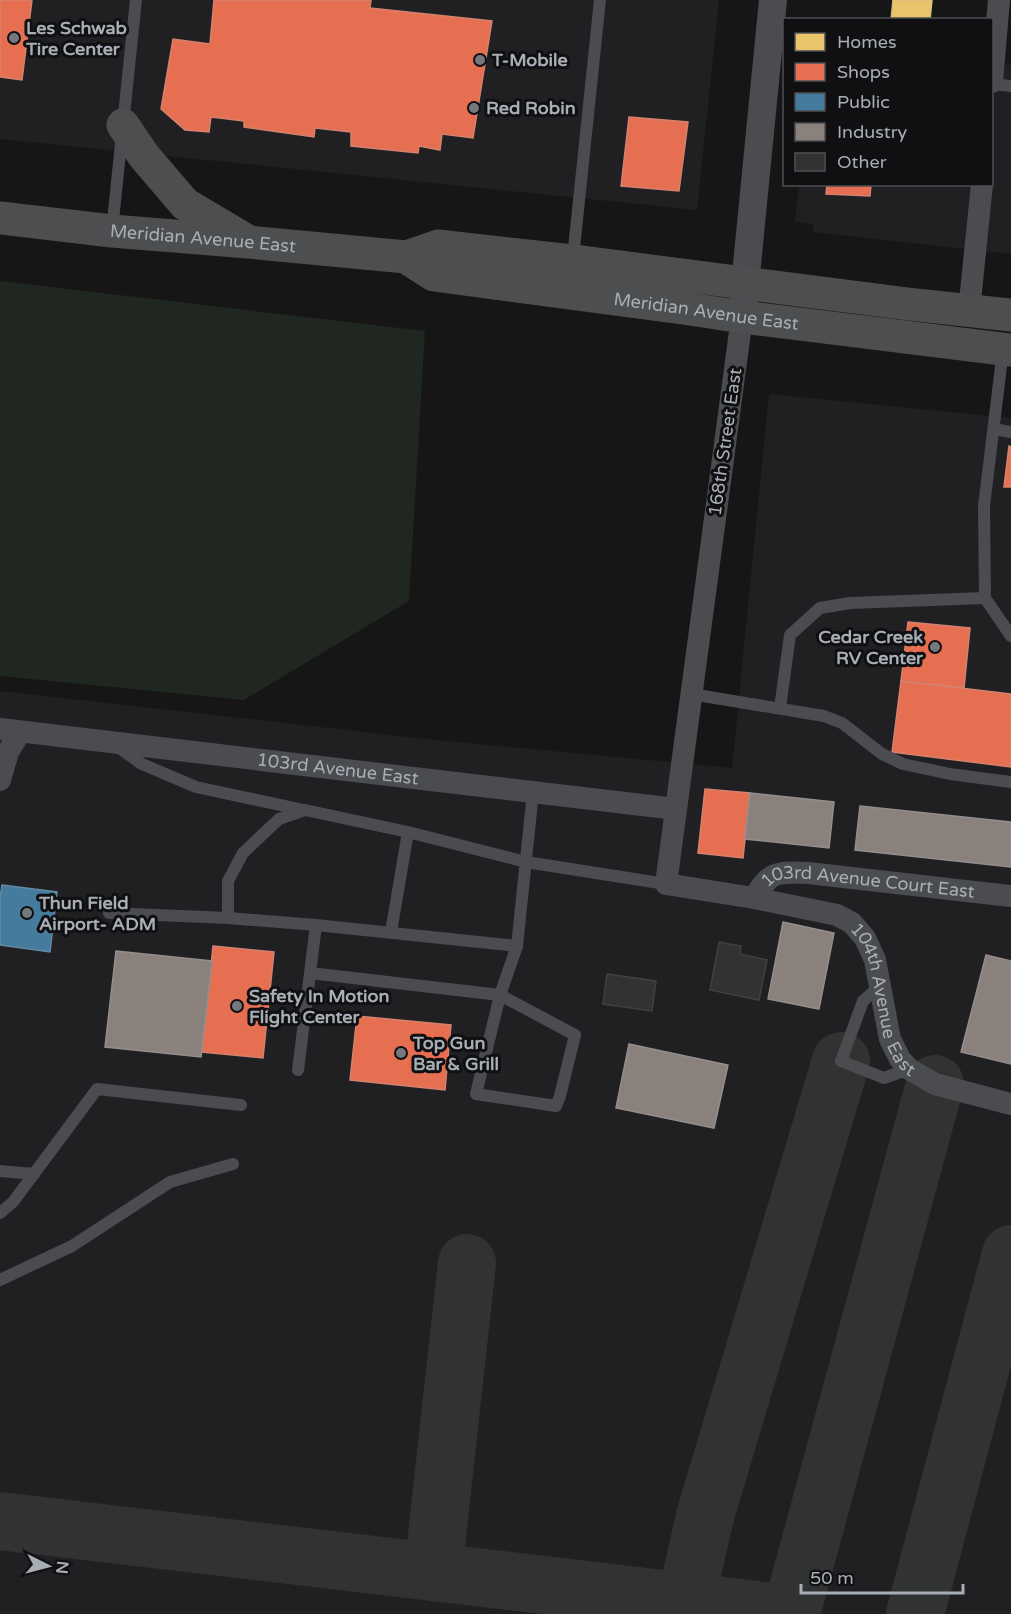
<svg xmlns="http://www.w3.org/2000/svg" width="1011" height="1614" viewBox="0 0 1011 1614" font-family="'Varela Round',sans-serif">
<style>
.built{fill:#202022}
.green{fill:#202620}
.homes{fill:#e9c46a;stroke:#d6bd81;stroke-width:1.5}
.shops{fill:#e76f51;stroke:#d4826f;stroke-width:1.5}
.public{fill:#457b9d;stroke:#638aa4;stroke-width:1.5}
.industry{fill:#8a817c;stroke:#938e8d;stroke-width:1.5}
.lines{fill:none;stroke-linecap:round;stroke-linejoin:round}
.taxiway{stroke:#313232;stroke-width:58}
.building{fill:#323233;stroke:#3e4042;stroke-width:1.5}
.service{stroke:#4a4c4f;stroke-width:12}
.minor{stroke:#4a4c4f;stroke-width:22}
.tertiary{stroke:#4a4c4f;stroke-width:28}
.primary{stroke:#4d4e50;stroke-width:33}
.poi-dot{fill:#75797e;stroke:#101012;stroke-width:2}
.labels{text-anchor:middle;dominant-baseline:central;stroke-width:6;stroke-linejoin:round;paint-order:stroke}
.poi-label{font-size:18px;font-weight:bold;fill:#a8aeb6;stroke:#101012;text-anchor:start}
.street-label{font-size:18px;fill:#a8aeb6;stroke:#101012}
</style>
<rect width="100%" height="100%" fill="#161616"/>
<g class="built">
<polygon points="0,0 719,0 697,210 0,139"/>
<polygon points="992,63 1011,65 1011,254 813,232 814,224 795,222 799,185 992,184"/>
<polygon points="769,394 1011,418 1011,1614 0,1614 0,691 426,739 732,768"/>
</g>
<polygon class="green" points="0,281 425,331 409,601 244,700 0,676"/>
<polygon class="homes" points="893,0 932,0 930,20 891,20"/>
<g class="shops">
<polygon points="0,0 32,0 22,80 0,77"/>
<polygon points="214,0 371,0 370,8 492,21 473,138 442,134 440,150 419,146 418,153 351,146 351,132 315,128 314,137 244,127 244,121 211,117 209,132 185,130 161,109 173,39 210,44"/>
<polygon points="629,117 688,122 679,191 621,186"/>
<polygon points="827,184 871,184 870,196 826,194"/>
<polygon points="1009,446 1011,447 1011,487 1004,487"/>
<polygon points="908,622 970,628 964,688 901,681"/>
<polygon points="901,681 1011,694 1011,767 892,752"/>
<polygon points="705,789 750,793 743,858 698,853"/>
<polygon points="213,946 274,952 263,1058 202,1052"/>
<polygon points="357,1016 451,1025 445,1090 350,1080"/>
</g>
<polygon class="public" points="2,885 57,892 50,952 0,945 0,898"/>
<g class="industry">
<polygon points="750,793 834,802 829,848 745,839"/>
<polygon points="860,806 1011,822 1011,867 855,850"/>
<polygon points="783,922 834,933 819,1009 768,999"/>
<polygon points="116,951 212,961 201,1057 105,1047"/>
<polygon points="986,955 1011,961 1011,1064 961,1052"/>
<polygon points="629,1044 728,1065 714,1128 616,1108"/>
</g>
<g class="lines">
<g class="taxiway">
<polyline points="0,1521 790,1614"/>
<polyline points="433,1572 467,1263"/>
<polyline points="683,1614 705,1516 841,1061"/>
<polyline points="791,1614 935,1084"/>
<polyline points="915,1614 1011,1254"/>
</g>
</g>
<g class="building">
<polygon points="719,942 741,946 740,954 767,960 759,1000 710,990"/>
<polygon points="607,974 656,981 652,1011 603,1004"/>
</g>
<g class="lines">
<g class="service">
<polyline points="992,84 1011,86"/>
<polyline points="112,230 136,0"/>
<polyline points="573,258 600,0"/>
<polyline points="1003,350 984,506 985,598 1011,636"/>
<polyline points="994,429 1011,432"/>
<polyline points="691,694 824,716 842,723 882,754 903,764 950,774 1011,782"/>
<polyline points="780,708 790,635 820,608 850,603 985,598"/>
<polyline points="118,747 142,764 196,787 304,810"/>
<polyline points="109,913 228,918 316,925 517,946"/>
<polyline points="228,918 228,881 243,853 279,819 305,810 408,832"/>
<polyline points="391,932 408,832 526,862 666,884"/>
<polyline points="310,973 500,995 476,1094 556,1106 560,1096 575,1035 500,995 517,946 533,792"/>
<polyline points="880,986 863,1001 841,1061 884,1078 909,1069"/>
<polyline points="298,1070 316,925"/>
<polyline points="0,1171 34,1174"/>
<polyline points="0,1213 13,1202 97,1089 241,1105"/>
<polyline points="0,1280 72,1246 170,1182 233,1164"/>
</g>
<g class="minor">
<polyline points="992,82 999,0"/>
<polyline points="969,311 982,184"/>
<path id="s1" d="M 742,317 L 666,884 L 754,898 C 771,870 777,872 808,873 L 1011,896"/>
<path id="s2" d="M 0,729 L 676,809"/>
<polyline points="0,780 8,752 20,732"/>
<path id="s3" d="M 754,898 L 837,915 L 852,923 L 865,938 L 875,960 L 890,1039 L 900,1059 L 909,1069 L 935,1084 L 1011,1104"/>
</g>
<polyline class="tertiary" points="743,305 773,0"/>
<g class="primary">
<polyline points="123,125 144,156 185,204 244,239"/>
<path id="s4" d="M 0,218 L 112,231 L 248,242 L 406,257 L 438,246 L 573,261 L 908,304 L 1011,315"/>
<path id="s5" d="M 406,257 L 434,275 L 690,309 L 742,317 L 1011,350"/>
</g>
</g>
<g class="poi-dot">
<circle cx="14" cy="38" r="6"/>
<circle cx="480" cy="60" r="6"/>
<circle cx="474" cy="108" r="6"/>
<circle cx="935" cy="647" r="6"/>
<circle cx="27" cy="913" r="6"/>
<circle cx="237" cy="1006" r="6"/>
<circle cx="401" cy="1053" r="6"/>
</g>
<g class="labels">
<g class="poi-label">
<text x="26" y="28">Les Schwab<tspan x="26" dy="21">Tire Center</tspan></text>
<text x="492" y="60">T-Mobile</text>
<text x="486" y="108">Red Robin</text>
<text x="923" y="637" text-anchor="end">Cedar Creek<tspan x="923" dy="21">RV Center</tspan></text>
<text x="39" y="903">Thun Field<tspan x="39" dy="21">Airport- ADM</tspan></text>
<text x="249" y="996">Safety In Motion<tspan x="249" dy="21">Flight Center</tspan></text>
<text x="413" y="1043">Top Gun<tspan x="413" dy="21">Bar &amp; Grill</tspan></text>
</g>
<g class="street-label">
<text stroke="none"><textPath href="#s4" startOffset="204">Meridian Avenue East</textPath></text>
<text stroke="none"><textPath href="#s5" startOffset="308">Meridian Avenue East</textPath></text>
<text transform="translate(725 442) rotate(-82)">168th Street East</text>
<text stroke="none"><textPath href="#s2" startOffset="340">103rd Avenue East</textPath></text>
<text stroke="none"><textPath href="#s1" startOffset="786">103rd Avenue Court East</textPath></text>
<text stroke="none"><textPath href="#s3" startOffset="186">104th Avenue East</textPath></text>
</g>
</g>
<rect x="783" y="18" width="210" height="168" fill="#101012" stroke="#4d4f54" stroke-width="1.5"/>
<rect x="795" y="33" width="30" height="18" fill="#e9c46a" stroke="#4d4f54" stroke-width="1.5"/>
<text x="837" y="48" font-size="18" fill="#a8aeb6">Homes</text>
<rect x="795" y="63" width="30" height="18" fill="#e76f51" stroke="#4d4f54" stroke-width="1.5"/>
<text x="837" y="78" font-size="18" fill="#a8aeb6">Shops</text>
<rect x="795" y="93" width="30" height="18" fill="#457b9d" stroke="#4d4f54" stroke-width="1.5"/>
<text x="837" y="108" font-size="18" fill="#a8aeb6">Public</text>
<rect x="795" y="123" width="30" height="18" fill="#8a817c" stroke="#4d4f54" stroke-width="1.5"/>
<text x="837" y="138" font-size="18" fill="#a8aeb6">Industry</text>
<rect x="795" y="153" width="30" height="18" fill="#323233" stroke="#4d4f54" stroke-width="1.5"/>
<text x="837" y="168" font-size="18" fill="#a8aeb6">Other</text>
<g transform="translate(48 1566) rotate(96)" stroke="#101012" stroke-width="4.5" paint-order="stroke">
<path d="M0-4.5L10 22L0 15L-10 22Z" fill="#a8aeb6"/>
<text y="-9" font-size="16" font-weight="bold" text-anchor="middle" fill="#a8aeb6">N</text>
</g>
<path d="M801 1584v9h162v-9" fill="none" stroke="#a8aeb6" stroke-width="3"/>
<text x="810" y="1584" font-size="18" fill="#a8aeb6" stroke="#101012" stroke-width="4.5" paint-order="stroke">50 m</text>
</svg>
